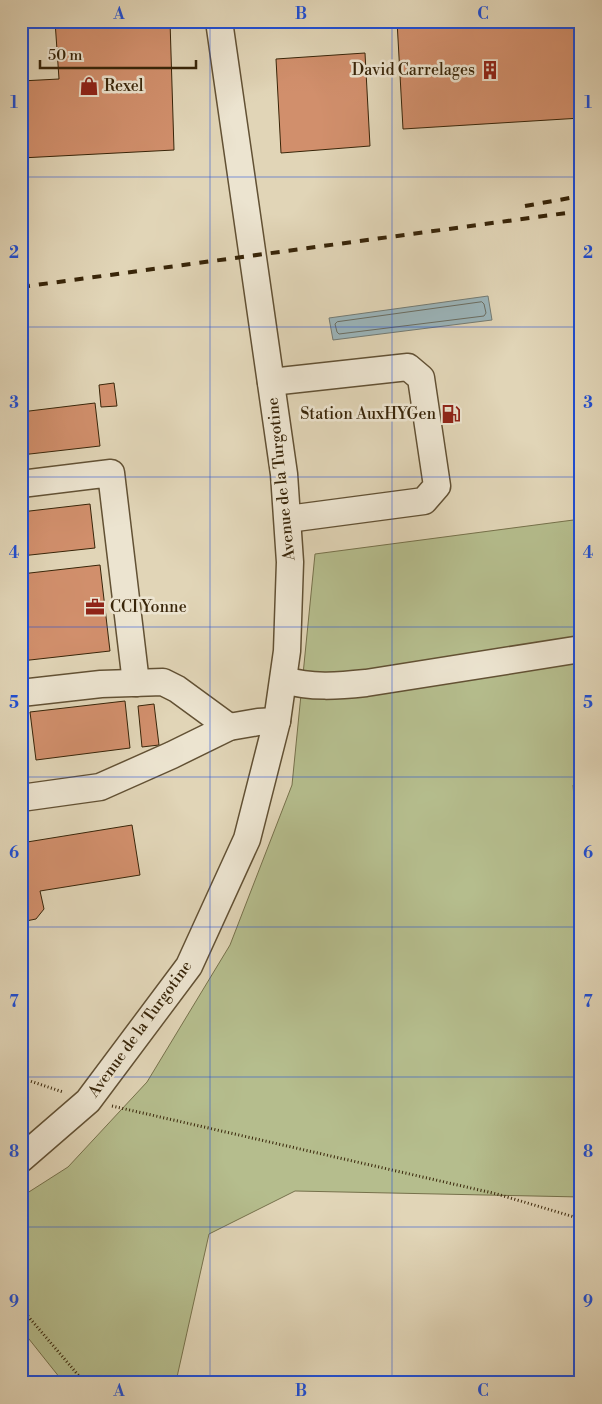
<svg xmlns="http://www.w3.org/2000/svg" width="602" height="1404" viewBox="0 0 602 1404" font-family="'Libre Bodoni',serif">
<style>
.green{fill:#b5bd8d;stroke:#76714b}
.water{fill:#9bb5bb;stroke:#737b74}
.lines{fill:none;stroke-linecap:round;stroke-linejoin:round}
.shore{stroke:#6a6d62;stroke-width:1}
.building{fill:#d18f6c;stroke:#382509}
.minor-casing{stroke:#625134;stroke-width:29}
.path{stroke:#382509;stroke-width:3;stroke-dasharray:1 2.5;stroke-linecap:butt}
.minor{stroke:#ece4d0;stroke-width:26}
.rail{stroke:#382509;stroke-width:4;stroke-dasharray:9 9;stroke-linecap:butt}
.grid{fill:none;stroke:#1d4ed8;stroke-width:1;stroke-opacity:0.55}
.labels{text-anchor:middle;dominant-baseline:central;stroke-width:5;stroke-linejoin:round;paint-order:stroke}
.poi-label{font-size:16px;fill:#382509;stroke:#ece4d0;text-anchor:end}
.street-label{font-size:16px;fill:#382509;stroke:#ece4d0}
.neatline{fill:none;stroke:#1d4ed8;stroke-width:2}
.grid-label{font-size:16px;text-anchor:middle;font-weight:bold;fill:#1d4ed8}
</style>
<rect width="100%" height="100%" fill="#e1d5b7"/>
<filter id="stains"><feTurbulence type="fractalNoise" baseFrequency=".004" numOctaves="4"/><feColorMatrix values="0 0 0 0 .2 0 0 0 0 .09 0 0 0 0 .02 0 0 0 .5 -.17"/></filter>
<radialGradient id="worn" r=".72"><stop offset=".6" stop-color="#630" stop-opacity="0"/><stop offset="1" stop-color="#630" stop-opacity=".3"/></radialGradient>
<polygon class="green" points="581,519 581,783 573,785 581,880 581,1197 295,1191 209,1234 177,1377 179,1383 64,1383 21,1329 21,1197 68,1167 147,1082 230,945 292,785 315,554"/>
<polygon class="water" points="488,296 492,320 333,340 329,318"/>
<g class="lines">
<polygon class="shore" points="482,302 484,304 486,313 484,316 339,334 337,332 335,324 337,322"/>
</g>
<g class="building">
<polygon points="55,21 170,21 174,150 21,158 21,81 59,79"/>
<polygon points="397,21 581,21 581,118 403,129"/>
<polygon points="365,53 370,146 281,153 276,59"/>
<polygon points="114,383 117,406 101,407 99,385"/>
<polygon points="95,403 100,446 21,455 21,412"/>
<polygon points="90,504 95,548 21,556 21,512"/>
<polygon points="100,565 110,651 21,661 21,574"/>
<polygon points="125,701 130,748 36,760 30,712"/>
<polygon points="154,704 159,745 142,747 138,706"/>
<polygon points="132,825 140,875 40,891 44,909 36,919 21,922 21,843"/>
<polygon points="21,1338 27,1345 21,1350"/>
</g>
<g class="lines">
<g class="minor-casing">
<g id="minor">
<polyline points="271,382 408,367 421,378 437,486 424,501 288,519"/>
<polyline points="21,484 111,473 136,683"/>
<path d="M 284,680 C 311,688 338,686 366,683 L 581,649"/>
<polyline points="21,693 101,684 163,682 177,689 229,727"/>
<polyline points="21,798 100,787 172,755 229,727 258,722 277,721"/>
<polyline points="21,1159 88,1101 189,966 247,839 277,721 287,651 290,562 284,474 219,21"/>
</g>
</g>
<g class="path">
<polyline points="21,1078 63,1092"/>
<polyline points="112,1106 497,1194 581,1219"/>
<polyline points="21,1308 85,1383"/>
</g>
<use href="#minor" class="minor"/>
<g class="rail">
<polyline points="525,206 581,196"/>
<polyline points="21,287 581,211"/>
</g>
</g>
<path class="grid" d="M 210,21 L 210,1383M 392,21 L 392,1383M 21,177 L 581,177M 21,327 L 581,327M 21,477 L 581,477M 21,627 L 581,627M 21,777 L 581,777M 21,927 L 581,927M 21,1077 L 581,1077M 21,1227 L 581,1227"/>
<defs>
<g id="building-bare" transform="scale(1.5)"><path d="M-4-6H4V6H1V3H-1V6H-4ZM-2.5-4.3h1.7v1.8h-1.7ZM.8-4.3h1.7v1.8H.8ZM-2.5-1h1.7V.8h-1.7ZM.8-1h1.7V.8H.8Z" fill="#8f2418" stroke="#ece4d0" stroke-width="2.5" paint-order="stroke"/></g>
<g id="shop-bare" transform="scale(1.5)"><path d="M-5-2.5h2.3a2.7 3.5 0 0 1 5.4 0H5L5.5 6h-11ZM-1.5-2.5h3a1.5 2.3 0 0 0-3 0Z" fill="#8f2418" stroke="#ece4d0" stroke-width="2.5" paint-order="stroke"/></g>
<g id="fuel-bare" transform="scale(1.5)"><path d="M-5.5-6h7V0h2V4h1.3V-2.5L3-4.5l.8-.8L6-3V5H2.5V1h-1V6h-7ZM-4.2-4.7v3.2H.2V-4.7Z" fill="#8f2418" stroke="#ece4d0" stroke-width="2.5" paint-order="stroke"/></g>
<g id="office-bare" transform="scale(1.5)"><path d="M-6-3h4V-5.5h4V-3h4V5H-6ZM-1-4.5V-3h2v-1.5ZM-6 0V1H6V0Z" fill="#8f2418" stroke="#ece4d0" stroke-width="2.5" paint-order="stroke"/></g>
</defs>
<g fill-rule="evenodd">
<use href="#building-bare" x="490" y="70"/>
<use href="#shop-bare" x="89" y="86"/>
<use href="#fuel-bare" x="451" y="414"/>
<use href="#office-bare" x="95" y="607"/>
</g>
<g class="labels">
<g class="poi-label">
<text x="475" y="70">David Carrelages</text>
<text x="104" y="86" text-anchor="start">Rexel</text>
<text x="436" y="414">Station AuxHYGen</text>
<text x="110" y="607" text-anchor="start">CCI Yonne</text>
</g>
<g class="street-label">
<text transform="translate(281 479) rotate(-96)">Avenue de la Turgotine</text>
<text transform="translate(140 1029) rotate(-54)">Avenue de la Turgotine</text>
</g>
</g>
<rect width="602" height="1404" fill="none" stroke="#e1d5b7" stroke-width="55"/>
<path d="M40 60v8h156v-8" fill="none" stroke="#382509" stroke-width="2.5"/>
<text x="48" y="60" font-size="15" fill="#382509" stroke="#ece4d0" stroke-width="4" paint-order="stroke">50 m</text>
<rect x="28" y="28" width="546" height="1348" class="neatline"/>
<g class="grid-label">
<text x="119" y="19">A</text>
<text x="301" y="19">B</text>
<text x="483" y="19">C</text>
<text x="14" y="108">1</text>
<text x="588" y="108">1</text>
<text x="14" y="258">2</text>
<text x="588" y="258">2</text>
<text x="14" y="408">3</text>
<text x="588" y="408">3</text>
<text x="14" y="558">4</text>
<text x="588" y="558">4</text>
<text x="14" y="708">5</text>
<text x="588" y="708">5</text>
<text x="14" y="858">6</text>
<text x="588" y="858">6</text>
<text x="14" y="1007">7</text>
<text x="588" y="1007">7</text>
<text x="14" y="1157">8</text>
<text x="588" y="1157">8</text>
<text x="14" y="1307">9</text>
<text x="588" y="1307">9</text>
<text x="119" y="1396">A</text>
<text x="301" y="1396">B</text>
<text x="483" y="1396">C</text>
</g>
<rect width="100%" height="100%" filter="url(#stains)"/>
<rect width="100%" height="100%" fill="url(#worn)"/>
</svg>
